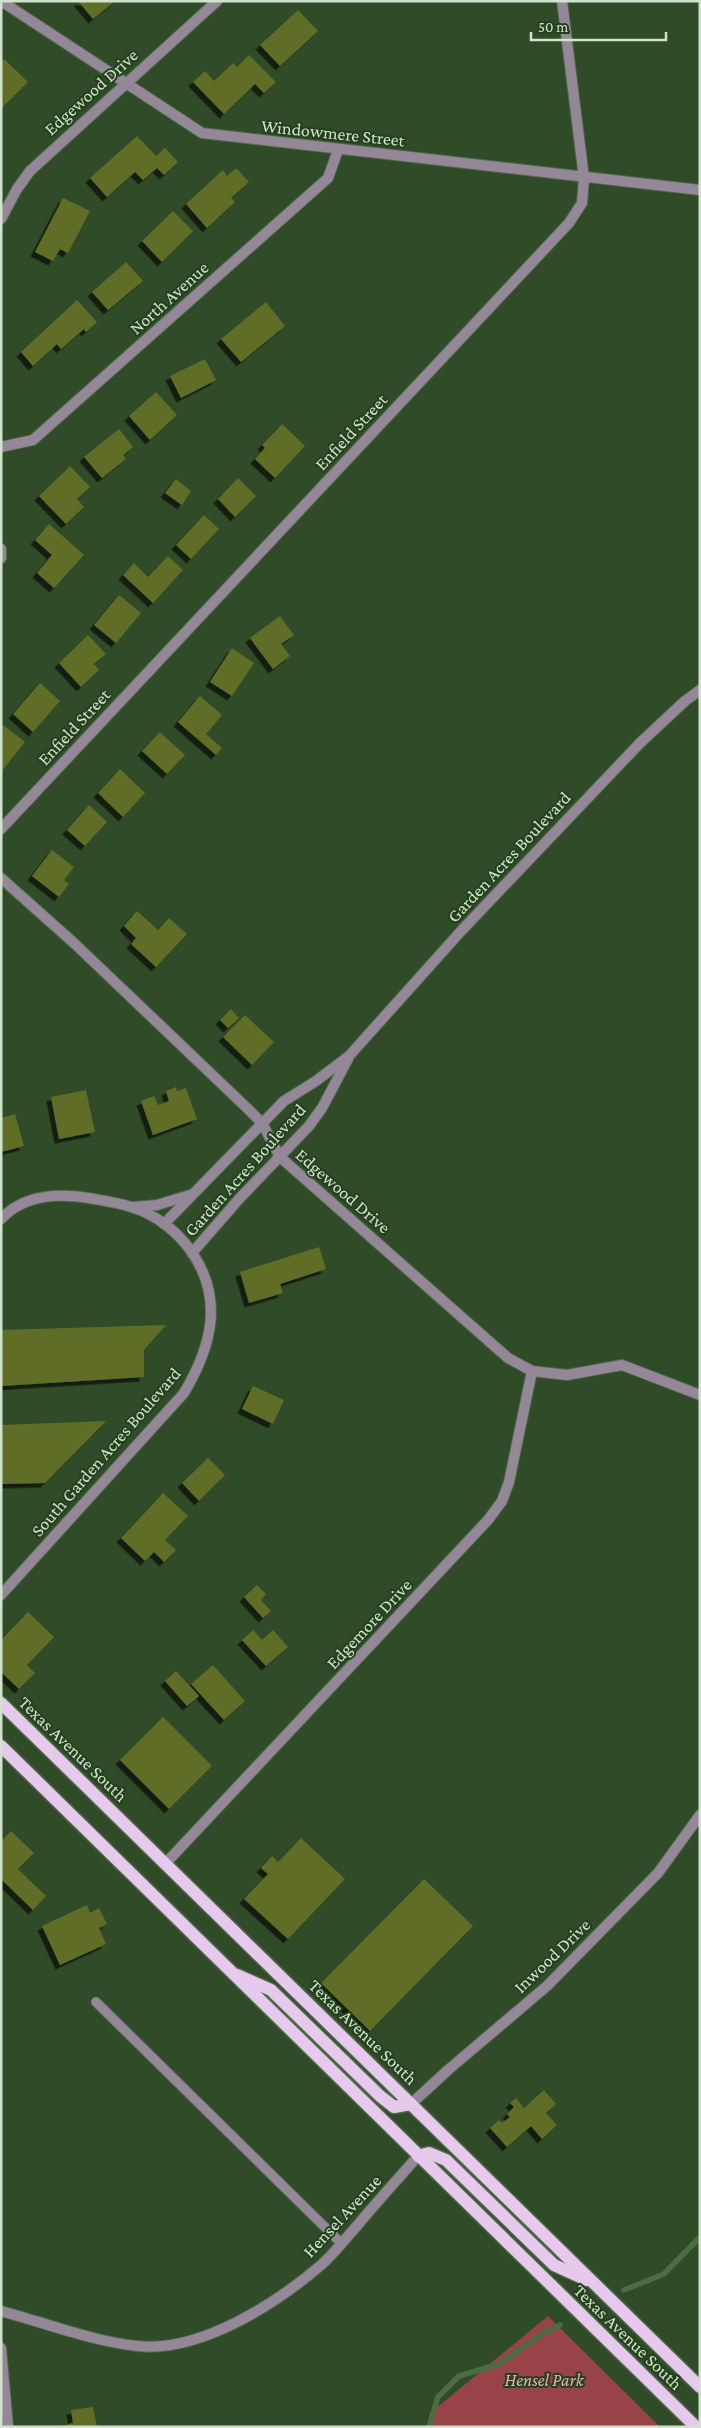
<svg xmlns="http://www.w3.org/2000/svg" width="701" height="2428" viewBox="0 0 701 2428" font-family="'Crimson Pro',serif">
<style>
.green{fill:#974348}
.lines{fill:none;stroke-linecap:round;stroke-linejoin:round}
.stream{stroke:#4b6d40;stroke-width:5.5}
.building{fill:#606d28;filter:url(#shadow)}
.service-casing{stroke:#4f6948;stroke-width:11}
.minor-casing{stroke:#4f6948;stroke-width:12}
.primary-casing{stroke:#4f6948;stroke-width:15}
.service{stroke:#948798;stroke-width:9}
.minor{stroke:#948798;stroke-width:10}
.primary{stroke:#e6c9ed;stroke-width:12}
.labels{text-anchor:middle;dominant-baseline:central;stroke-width:4;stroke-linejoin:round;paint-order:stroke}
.street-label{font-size:18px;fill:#d1e2cd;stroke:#24401d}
.park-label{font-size:18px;font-style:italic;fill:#edadad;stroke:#24401d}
</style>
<defs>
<filter id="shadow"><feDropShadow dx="-4.5" dy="4.5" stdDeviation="0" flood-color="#0009"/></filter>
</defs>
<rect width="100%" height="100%" fill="#2f4b27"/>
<polygon class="green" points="548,2316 660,2427 428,2427 429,2414"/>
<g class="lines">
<g class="stream">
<polyline points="624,2290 664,2274 700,2237"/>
<polyline points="429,2427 438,2397 459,2376 499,2364 547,2331 560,2325"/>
</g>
</g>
<g class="building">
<polygon points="78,1 115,1 93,19"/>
<polygon points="298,10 318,31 280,66 260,45"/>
<polygon points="249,55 276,82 264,93 255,84 224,114 193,82 205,71 214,81 233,63 237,67"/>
<polygon points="4,59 28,82 1,109 1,62"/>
<polygon points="137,136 156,156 165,148 178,162 164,175 157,168 143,180 135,172 107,197 90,178"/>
<polygon points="236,168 249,182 231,198 235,202 207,228 186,204 223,170 227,176"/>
<polygon points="63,198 90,211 68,253 60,249 53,261 35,252"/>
<polygon points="173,211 193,231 162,262 142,241"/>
<polygon points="126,262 143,281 108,310 92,292"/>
<polygon points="77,300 97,322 86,332 84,329 61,349 57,344 33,366 21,352"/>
<polygon points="266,302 285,326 241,362 221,339"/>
<polygon points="205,359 216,380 181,398 170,376"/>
<polygon points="156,392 177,415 150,440 129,416"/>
<polygon points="282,424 305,446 275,478 255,459 265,448 262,445"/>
<polygon points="119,429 133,447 123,455 126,459 102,478 84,457"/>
<polygon points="70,466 90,487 77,499 84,507 66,524 39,496"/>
<polygon points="238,478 256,496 235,517 218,499"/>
<polygon points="176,479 191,491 182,505 165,493"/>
<polygon points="204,515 219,529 191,559 176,545"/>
<polygon points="49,524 84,555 54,588 37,573 52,555 35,540"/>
<polygon points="168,556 183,570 153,603 123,575 134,563 148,577"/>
<polygon points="119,595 141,613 116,643 94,625"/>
<polygon points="280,616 294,635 281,644 290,656 273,669 250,638"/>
<polygon points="88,635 106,654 94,664 99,670 81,687 59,663"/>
<polygon points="232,648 254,663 232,696 210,682"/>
<polygon points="40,683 60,701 33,732 13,714"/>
<polygon points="200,696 222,715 206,734 222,748 216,755 178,722"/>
<polygon points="3,725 25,742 1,772 1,727"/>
<polygon points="160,732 185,755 167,774 142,751"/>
<polygon points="120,769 145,793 123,817 98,793"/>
<polygon points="89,805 107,822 85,846 67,830"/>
<polygon points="52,850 74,867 64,880 69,884 59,897 32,876"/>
<polygon points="137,911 158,930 169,918 187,934 156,967 131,944 136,938 124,926"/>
<polygon points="231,1009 239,1018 228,1028 220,1020"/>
<polygon points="245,1015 274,1042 252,1065 223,1037"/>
<polygon points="176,1087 177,1091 186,1088 197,1119 153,1135 141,1101 154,1096 158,1105 169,1101 166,1091"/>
<polygon points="86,1090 95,1132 59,1139 51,1097"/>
<polygon points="15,1114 24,1146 1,1152 1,1118"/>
<polygon points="319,1247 326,1269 280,1284 283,1293 249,1303 240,1272"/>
<polygon points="166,1325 144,1350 144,1377 1,1386 1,1330"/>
<polygon points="253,1386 284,1400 273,1424 242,1409"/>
<polygon points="106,1421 45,1483 1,1484 1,1425"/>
<polygon points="208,1458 225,1475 199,1501 182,1483"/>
<polygon points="163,1493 188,1516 165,1540 176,1550 164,1562 154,1552 145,1561 121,1538"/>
<polygon points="257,1585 266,1594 261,1600 271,1611 263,1618 244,1597"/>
<polygon points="28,1612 54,1637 27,1665 35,1673 19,1689 1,1672 1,1640"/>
<polygon points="253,1630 262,1640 273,1630 288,1647 266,1666 242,1640"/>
<polygon points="213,1665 245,1701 224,1720 191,1684"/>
<polygon points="176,1671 199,1696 187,1706 165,1681"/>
<polygon points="163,1717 212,1766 169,1809 120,1760"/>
<polygon points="11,1831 34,1853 18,1869 46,1896 33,1910 1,1879 1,1841"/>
<polygon points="301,1838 345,1879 288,1939 244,1899 268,1874 261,1868 272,1856 278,1862"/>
<polygon points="424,1879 473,1926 370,2031 321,1983"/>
<polygon points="87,1905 90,1913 99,1908 107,1924 99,1928 106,1944 60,1965 42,1926"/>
<polygon points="544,2090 556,2104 546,2113 557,2125 542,2139 531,2126 507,2147 490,2128 499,2120 502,2123 510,2117 507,2114 514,2107 510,2103 516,2098 524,2108"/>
<polygon points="93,2407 97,2427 58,2427 73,2423 71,2410"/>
</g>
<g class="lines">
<g class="service-casing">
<polyline id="service" points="96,2002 341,2243"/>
</g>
<g class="minor-casing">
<g id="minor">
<polyline points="1,1 202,133 700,190"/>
<polyline points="1,219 17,189 30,171 217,1"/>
<polyline points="1,447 33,440 328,178 338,150"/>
<polyline points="1,549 1,558"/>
<polyline points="1,829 569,223 582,203 584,178 562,1"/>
<polyline points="1,878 75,944 247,1108 262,1123 280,1157 508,1358 532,1371 567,1375 622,1365 700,1395"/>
<polyline points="134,1207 157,1205 190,1195"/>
<path d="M 1,1219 C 25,1193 62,1193 94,1199 C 106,1201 119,1203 131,1207 C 155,1214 177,1231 191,1251 C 224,1298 212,1346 184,1393 L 1,1595"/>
<polyline points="164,1224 284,1101 316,1081 349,1056 462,930 640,743 685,701 700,690"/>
<polyline points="192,1253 239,1199 309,1126 322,1108 348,1059"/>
<polyline points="165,1864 488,1520 502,1501 509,1482 532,1371"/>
<polyline points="411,2104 448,2070 547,1986 658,1873 700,1815"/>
<path d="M 1,2311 C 46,2323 91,2341 137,2346 C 199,2353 274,2305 320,2266 C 333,2255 344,2240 356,2227 C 376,2203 397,2180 418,2156"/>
<polyline points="1,2348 8,2427"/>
</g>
</g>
<g class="primary-casing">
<g id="primary">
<polyline points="1,1703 700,2387"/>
<polyline points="1,1746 696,2427"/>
<polyline points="237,1975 271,1990 380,2096 394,2107 411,2104"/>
<polyline points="418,2156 429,2153 446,2160 554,2265 587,2280"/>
</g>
</g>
<use href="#service" class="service"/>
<use href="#minor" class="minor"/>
<use href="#primary" class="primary"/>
</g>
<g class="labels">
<g class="street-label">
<text transform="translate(91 92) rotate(-42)">Edgewood Drive</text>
<text transform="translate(333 133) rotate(6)">Windowmere Street</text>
<text transform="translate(169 298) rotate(-42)">North Avenue</text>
<text transform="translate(351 432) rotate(-47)">Enfield Street</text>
<text transform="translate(74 727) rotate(-47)">Enfield Street</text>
<text transform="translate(509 857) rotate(-47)">Garden Acres Boulevard</text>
<text transform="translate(245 1170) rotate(-48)">Garden Acres Boulevard</text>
<text transform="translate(343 1191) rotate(41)">Edgewood Drive</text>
<text transform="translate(106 1452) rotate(-49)">South Garden Acres Boulevard</text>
<text transform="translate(369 1624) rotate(-47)">Edgemore Drive</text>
<text transform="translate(73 1749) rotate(44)">Texas Avenue South</text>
<text transform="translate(552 1956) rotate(-44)">Inwood Drive</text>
<text transform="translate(363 2032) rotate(44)">Texas Avenue South</text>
<text transform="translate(342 2216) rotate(-47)">Hensel Avenue</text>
<text transform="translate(628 2337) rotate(44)">Texas Avenue South</text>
</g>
<g class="park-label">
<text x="544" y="2380">Hensel Park</text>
</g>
</g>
<rect width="701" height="2428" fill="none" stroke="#d1e2cd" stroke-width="5"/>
<path d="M531 32v8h135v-8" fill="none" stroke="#d1e2cd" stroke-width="2.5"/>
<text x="538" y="32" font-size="15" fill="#d1e2cd" stroke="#24401d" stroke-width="4" paint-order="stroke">50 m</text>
</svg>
